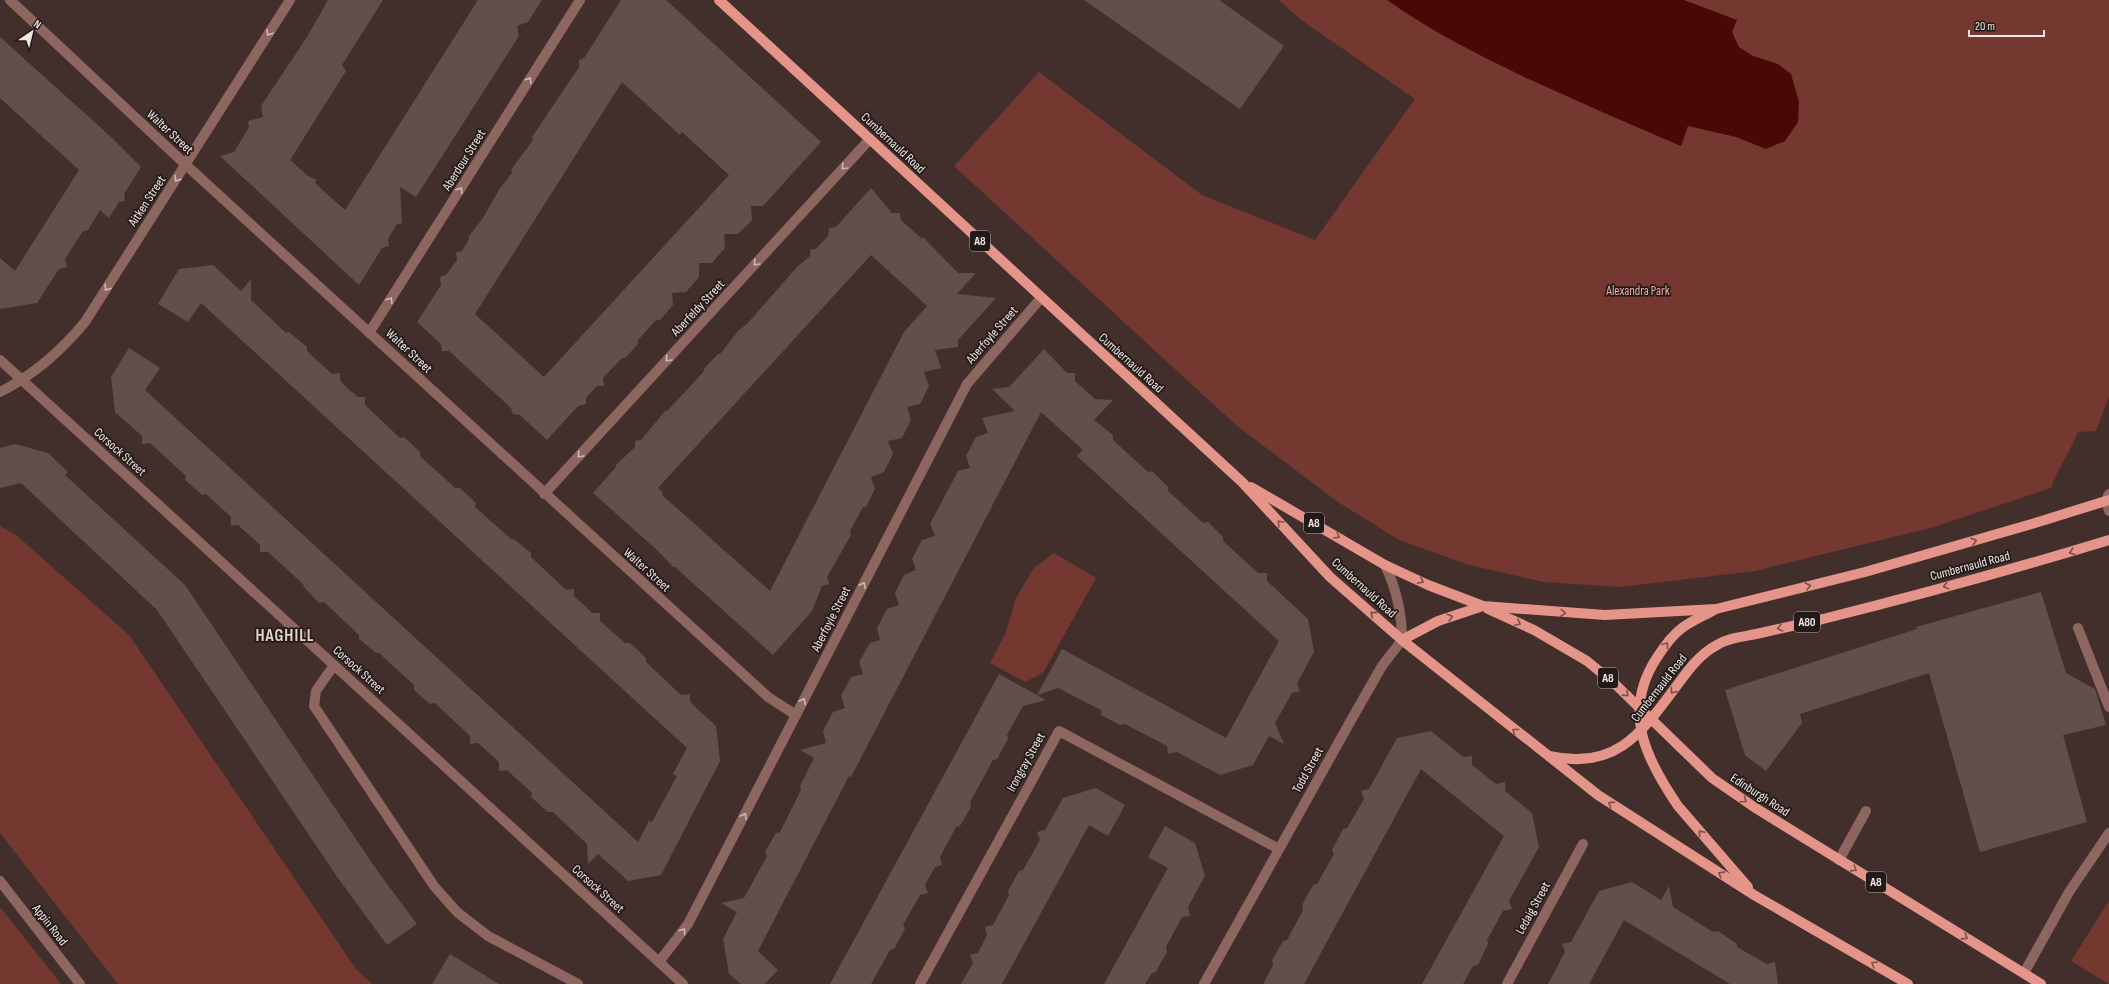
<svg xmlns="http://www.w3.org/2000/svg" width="2109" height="984" viewBox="0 0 2109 984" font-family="'Sofia Sans Condensed',sans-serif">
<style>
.green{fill:#743830}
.water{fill:#480905}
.building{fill:#624e4b;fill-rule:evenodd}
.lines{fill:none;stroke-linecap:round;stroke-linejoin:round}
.service{stroke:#8d665f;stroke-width:10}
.pedestrian{stroke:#8d665f;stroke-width:10}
.minor{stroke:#8d665f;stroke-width:10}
.tertiary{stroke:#8d665f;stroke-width:10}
.primary{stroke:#e49488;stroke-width:10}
.oneway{stroke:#cfb9b5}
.oneway2{stroke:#79514a}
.labels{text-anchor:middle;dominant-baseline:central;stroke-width:3.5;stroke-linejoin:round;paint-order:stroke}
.shield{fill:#221a18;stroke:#b4a9a7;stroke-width:1}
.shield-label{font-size:12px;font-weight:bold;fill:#f2e6e4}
.street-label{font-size:13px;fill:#f2e6e4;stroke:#221a18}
.park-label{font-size:13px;fill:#f3aa9e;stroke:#221a18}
.district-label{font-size:17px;font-weight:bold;letter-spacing:1px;fill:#e8d0cc;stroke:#221a18}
</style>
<rect width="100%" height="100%" fill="#422f2c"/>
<g class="green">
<path d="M 1279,0 L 2109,0 L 2109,397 L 2096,431 L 2078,432 C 2070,452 2058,468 2051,488 L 1934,527 L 1755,571 L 1620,587 L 1544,582 L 1469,565 L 1399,540 L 1338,502 L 1237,426 L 954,166 L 1039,72 L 1202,195 L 1315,240 L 1415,99 L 1300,19 Z"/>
<polygon points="0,526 16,535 129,635 356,969 372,984 118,984 0,833"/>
<polygon points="1054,553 1096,578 1043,673 1025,682 990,663 1006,632 1016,598 1034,568"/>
<polygon points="2109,901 2109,984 2071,961"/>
<polygon points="0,907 61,984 0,984"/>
</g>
<path class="water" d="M 1387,0 L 1684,0 L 1737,20 L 1732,32 L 1739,47 L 1753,56 L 1778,64 L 1791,74 L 1799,102 L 1798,122 L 1785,141 L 1766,149 L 1736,137 L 1688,126 L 1681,146 C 1627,123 1575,100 1522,76 C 1475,53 1429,30 1387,0 Z"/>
<g class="building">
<polygon points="328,0 383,0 342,65 346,71 290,160 308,176 317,180 315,183 345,210 478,0 542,0 528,22 517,26 519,36 416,197 400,187 402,223 396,225 388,239 389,246 382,248 359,285 220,156 234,152 249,127 248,121 263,117 261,106 307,37"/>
<path d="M 621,0 L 666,0 L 821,142 L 763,206 L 751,206 L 752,220 L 738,234 L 724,234 L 725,248 L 712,263 L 699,263 L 699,277 L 686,292 L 672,293 L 673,305 L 660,320 L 656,320 L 638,340 L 638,344 L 625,358 L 622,358 L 603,378 L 604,386 L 597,386 L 586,398 L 586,404 L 578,406 L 547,440 L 520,415 L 513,414 L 511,408 L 449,351 L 442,351 L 441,344 L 417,322 L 441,285 L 440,277 L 446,275 L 457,260 L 456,253 L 462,251 L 469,239 L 469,236 L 483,218 L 500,188 L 512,173 L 511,170 L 533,140 L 532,137 L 579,67 L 579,60 L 584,58 ZM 622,82 L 680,135 L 682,132 L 729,175 L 544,377 L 475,314 Z"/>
<polygon points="1084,0 1219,0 1284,46 1240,109"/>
<polygon points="0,37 110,136 141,167 124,194 125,201 119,202 109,218 100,210 88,230 83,231 65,259 67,267 59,269 37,303 0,309 0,258 15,271 79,170 0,98"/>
<path d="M 871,188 L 892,213 L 900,213 L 901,220 L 921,238 L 924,238 L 958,273 L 976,273 L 957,294 L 996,298 L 958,340 L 958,347 L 935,350 L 941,368 L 924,372 L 929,386 L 920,404 L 907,407 L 911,420 L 902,438 L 888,441 L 893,454 L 884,472 L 871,477 L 875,489 L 866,507 L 863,507 L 850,531 L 851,535 L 827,577 L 829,584 L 822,586 L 812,611 L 773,655 L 675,567 L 673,567 L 659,552 L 593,493 L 616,467 L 616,465 L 635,447 L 635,441 L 641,440 L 665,411 L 667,411 L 686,391 L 704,371 L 704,369 L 718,354 L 720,354 L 739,330 L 747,324 L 797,267 L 810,256 L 810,250 L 816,249 L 828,236 L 829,228 L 836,227 ZM 871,255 L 927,306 L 904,332 L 770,591 L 662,495 L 663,493 L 658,488 Z"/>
<polygon points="213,265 241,291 251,279 251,300 286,333 289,332 307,347 307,351 332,374 340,373 340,380 348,389 358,397 365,397 365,405 400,438 404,437 420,452 420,456 455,488 460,488 476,503 475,507 511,539 514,539 531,553 531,557 566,590 574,589 574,596 586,607 592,613 600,613 600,621 625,643 630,643 646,658 646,662 681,695 690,694 690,702 716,726 720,761 661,875 628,881 598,854 588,864 587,844 553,812 548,812 531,797 532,793 507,770 499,771 499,762 488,752 478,743 470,744 470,736 435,703 430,704 414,690 414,685 379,653 376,653 359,639 359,635 324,602 319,603 304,587 303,584 268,552 260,552 260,545 238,525 231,526 231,517 206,494 202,495 185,480 186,476 150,443 142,444 142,436 115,412 111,377 129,348 160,368 145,390 638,842 649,821 652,822 677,776 673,774 687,748 201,303 188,322 158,304 179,269"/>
<polygon points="1044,349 1067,373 1075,373 1075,381 1095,399 1113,400 1094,420 1113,435 1113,440 1148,472 1152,471 1168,487 1168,491 1203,523 1208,522 1223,537 1223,541 1258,573 1267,573 1267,581 1308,619 1314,652 1297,683 1300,691 1292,693 1275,723 1284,744 1269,736 1253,765 1220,775 1177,752 1168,754 1167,746 1125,724 1120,725 1101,715 1101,710 1058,688 1037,695 1046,700 1023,706 1007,735 1008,739 997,759 993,760 970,802 971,807 960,826 956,827 940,857 942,865 935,867 925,885 928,893 920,895 903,925 905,929 894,949 890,950 871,984 830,984 999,674 1037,695 1062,649 1226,738 1279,641 1077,456 1083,450 1041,412 851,777 849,776 758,951 778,970 765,984 741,984 729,974 723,939 737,912 721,903 744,898 767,856 765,852 776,833 780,832 801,790 800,786 814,758 800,750 826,743 823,731 833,712 845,708 841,696 851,677 863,674 859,662 870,643 880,640 877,628 887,609 899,605 895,593 904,575 916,570 912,559 922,540 935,536 930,524 958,471 970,468 966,456 976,437 988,433 982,418 1015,411 992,389 1009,387"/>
<polygon points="15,444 48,453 68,472 65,475 185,585 376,869 417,924 387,945 338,878 157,610 21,483 0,488 0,448"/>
<polygon points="2041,592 2066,673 2095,689 2106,725 2063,735 2087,822 1980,852 1929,673 1800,714 1802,723 1766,771 1745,755 1725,690 1917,629 1916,627"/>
<polygon points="1431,731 1463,757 1472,756 1472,765 1496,784 1505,782 1505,791 1532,813 1539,847 1509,901 1512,909 1503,911 1487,940 1488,944 1478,965 1473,966 1463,984 1422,984 1504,836 1421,769 1304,984 1263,984 1273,965 1272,960 1283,941 1287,940 1303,910 1302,905 1307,896 1313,885 1317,884 1334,854 1332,850 1343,829 1347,828 1364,799 1361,791 1369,789 1397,738"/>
<polygon points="1096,788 1125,805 1108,836 1089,825 1002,984 961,984 973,963 970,955 978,953 987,935 985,927 993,925 1009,895 1008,891 1019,871 1023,870 1040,840 1037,832 1045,830 1063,798"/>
<polygon points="1165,826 1195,843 1205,876 1188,907 1190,916 1182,917 1166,947 1167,952 1161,962 1156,972 1152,973 1145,984 1104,984 1168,868 1148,857"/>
<polygon points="1632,882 1661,900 1669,886 1673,907 1713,932 1718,931 1737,944 1737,947 1767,964 1775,962 1778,984 1730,984 1624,920 1589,984 1548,984 1565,952 1562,944 1571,942 1599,891"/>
<polygon points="450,954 499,984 432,984"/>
</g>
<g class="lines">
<g class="service">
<polyline points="2078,628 2109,707"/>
<polyline points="334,665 316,691 314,706 434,886 457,912 488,936 578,984"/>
<polyline points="1839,860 1866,811"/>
<polyline points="2024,973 2069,892 2109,833"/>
</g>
<polyline class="pedestrian" points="0,881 80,984"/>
<g class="minor">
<polyline points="10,0 186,165 768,697 796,715"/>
<polyline points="369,333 580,0"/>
<polyline points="0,360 683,984"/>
<path d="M 0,392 C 34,375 61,351 85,322 L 290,0"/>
<polyline points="544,494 870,139"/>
<polyline points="659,962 688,924 967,384 1041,298"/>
<polyline points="920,984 1059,731 1279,849"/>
<polyline points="1507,984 1583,844"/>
</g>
<g class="tertiary">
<polyline points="2109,494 2106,500 2109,511"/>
<path d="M 1204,984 L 1350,722 L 1382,666 L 1402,640 C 1402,614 1396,588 1385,565"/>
</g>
<g class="primary">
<polyline points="719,0 1242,482 1330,577 1402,640 1598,795 1754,895 1908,984"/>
<polyline points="1251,487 1385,565 1428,585 1483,606 1605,615 1716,609 1865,572 2035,523 2109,500"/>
<polyline points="1488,609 1534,630 1587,661 1615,684 1712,778 1754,807 2041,984"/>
<path d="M 1714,610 C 1703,616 1691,621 1682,628 C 1671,636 1663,648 1656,659 C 1622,712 1646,759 1678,806 L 1748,887"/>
<polyline points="1402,640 1438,621 1483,606"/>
<path d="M 1549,756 C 1617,771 1642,732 1678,684 C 1689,669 1700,654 1717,645 C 1728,638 1742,637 1756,634 C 1778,629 1800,624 1823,619 C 1919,595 2014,569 2109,540"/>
</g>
</g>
<defs><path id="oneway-chevron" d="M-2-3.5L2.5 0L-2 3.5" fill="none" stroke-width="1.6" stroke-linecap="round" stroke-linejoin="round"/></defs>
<g class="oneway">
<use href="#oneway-chevron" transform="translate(269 33) rotate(122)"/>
<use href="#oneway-chevron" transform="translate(529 80) rotate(-58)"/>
<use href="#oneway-chevron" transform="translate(844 167) rotate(133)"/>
<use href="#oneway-chevron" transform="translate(177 179) rotate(123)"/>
<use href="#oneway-chevron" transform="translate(460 190) rotate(-58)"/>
<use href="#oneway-chevron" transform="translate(756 263) rotate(133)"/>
<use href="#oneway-chevron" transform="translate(107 288) rotate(123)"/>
<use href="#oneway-chevron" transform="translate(390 300) rotate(-58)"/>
<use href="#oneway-chevron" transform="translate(668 359) rotate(133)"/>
<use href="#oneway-chevron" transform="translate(580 455) rotate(133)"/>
<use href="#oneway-chevron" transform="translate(863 585) rotate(-63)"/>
<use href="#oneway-chevron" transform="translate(803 701) rotate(-63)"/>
<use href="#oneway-chevron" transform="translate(744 816) rotate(-63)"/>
<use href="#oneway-chevron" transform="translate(683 931) rotate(-52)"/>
</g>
<g class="oneway2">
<use href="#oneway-chevron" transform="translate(1280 523) rotate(-133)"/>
<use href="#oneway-chevron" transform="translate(1337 536) rotate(30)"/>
<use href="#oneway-chevron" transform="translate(1974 541) rotate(-16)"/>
<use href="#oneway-chevron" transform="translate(2072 552) rotate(163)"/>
<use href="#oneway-chevron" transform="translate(1421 581) rotate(25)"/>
<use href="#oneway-chevron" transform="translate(1808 586) rotate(-14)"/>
<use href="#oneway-chevron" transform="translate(1946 586) rotate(165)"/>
<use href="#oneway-chevron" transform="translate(1563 613) rotate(4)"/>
<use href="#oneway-chevron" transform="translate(1373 614) rotate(-139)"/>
<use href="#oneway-chevron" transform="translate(1450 617) rotate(-17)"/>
<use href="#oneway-chevron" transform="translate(1518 623) rotate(25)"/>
<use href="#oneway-chevron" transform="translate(1780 628) rotate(167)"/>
<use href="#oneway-chevron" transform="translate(1666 645) rotate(-53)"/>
<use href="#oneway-chevron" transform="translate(1673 691) rotate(126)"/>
<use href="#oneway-chevron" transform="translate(1626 694) rotate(44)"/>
<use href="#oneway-chevron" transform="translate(1515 731) rotate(-141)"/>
<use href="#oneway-chevron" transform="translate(1744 800) rotate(35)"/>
<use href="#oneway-chevron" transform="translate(1611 804) rotate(-147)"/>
<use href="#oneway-chevron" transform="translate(1701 833) rotate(-131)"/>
<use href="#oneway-chevron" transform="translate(1854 869) rotate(32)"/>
<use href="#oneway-chevron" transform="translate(1721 874) rotate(-148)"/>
<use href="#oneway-chevron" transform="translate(1965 937) rotate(32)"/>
<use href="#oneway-chevron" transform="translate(1874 964) rotate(-150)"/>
</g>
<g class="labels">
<g class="shield">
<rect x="970" y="231" width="20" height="20" rx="3"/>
<rect x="1304" y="513" width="20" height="20" rx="3"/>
<rect x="1794" y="612" width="26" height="20" rx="3"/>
<rect x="1598" y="668" width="20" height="20" rx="3"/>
<rect x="1866" y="872" width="20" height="20" rx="3"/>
</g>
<g class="shield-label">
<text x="980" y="241">A8</text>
<text x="1314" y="523">A8</text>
<text x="1807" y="622">A80</text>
<text x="1608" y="678">A8</text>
<text x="1876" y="882">A8</text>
</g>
<g class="street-label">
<text transform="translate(170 132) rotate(43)">Walter Street</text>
<text transform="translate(893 143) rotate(43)">Cumbernauld Road</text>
<text transform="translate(464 160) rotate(-58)">Aberdour Street</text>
<text transform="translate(147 201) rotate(-57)">Aitken Street</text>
<text transform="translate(698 308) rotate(-47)">Aberfeldy Street</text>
<text transform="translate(992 335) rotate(-49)">Aberfoyle Street</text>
<text transform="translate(409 351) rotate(43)">Walter Street</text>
<text transform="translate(1131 363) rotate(42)">Cumbernauld Road</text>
<text transform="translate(120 452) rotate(42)">Corsock Street</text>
<text transform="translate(1970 566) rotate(-15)">Cumbernauld Road</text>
<text transform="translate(647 570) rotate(42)">Walter Street</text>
<text transform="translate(1364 588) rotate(42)">Cumbernauld Road</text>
<text transform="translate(831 619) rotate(-63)">Aberfoyle Street</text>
<text transform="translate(359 670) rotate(42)">Corsock Street</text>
<text transform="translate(1659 688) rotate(-52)">Cumbernauld Road</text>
<text transform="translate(1026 762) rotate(-61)">Irongray Street</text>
<text transform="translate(1308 770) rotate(-61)">Todd Street</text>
<text transform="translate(1760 795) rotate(33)">Edinburgh Road</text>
<text transform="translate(598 889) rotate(42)">Corsock Street</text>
<text transform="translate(1533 908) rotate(-61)">Ledaig Street</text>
<text transform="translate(50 925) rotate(52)">Appin Road</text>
</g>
<g class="park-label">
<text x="1638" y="291">Alexandra Park</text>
</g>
<g class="district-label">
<text x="285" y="636">HAGHILL</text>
</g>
</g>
<g transform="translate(32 32) rotate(35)" stroke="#221a18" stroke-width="3" paint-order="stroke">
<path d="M0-3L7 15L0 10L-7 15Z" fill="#f2e6e4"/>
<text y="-6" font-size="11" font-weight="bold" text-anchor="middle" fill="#f2e6e4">N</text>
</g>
<path d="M1969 30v6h75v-6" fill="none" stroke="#f2e6e4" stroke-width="2"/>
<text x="1975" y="30" font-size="12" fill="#f2e6e4" stroke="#221a18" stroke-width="3" paint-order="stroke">20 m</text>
</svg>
